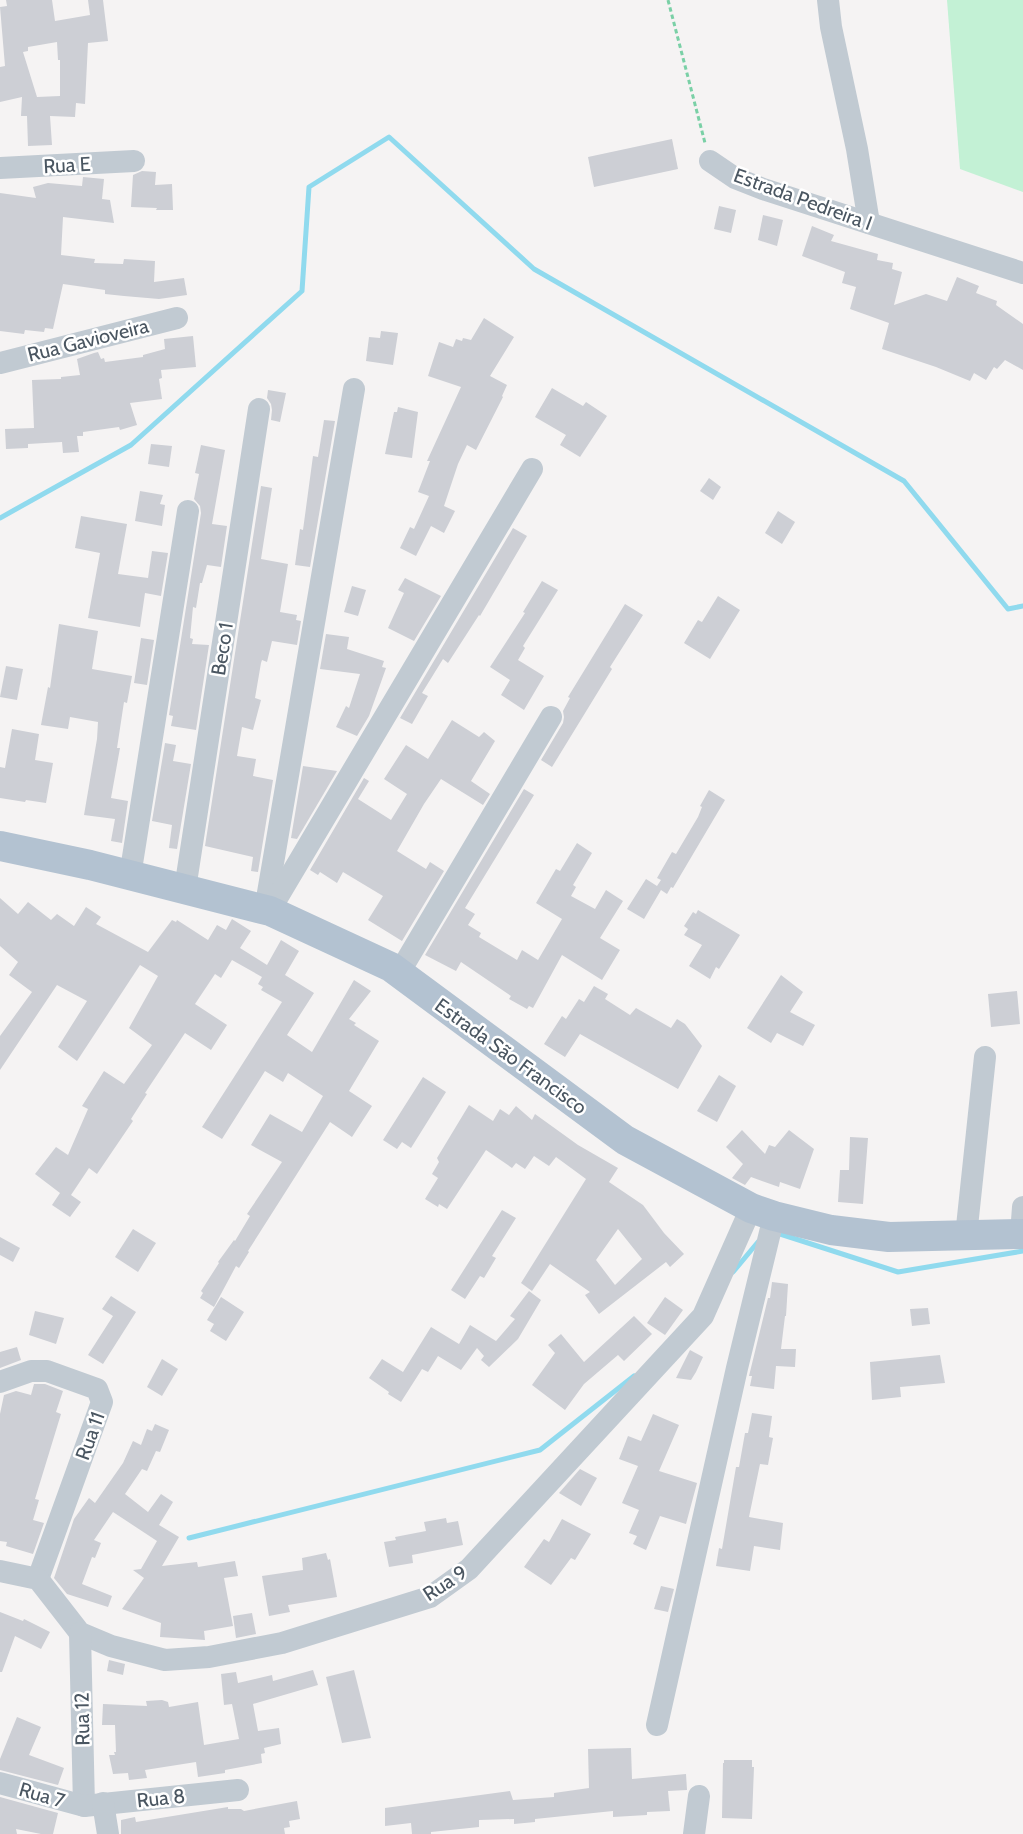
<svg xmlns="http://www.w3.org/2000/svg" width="1023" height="1834" viewBox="0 0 1023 1834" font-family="Cabin,sans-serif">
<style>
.green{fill:#c3f1d5}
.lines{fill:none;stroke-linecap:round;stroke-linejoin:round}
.stream{stroke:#90daee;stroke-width:5}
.building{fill:#cdcfd5;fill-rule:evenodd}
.path{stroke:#7ad0a6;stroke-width:3;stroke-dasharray:4.5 3;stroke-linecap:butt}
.minor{stroke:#c1cad2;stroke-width:22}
.major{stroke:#b3c2d1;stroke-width:30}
.labels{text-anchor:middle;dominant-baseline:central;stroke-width:5;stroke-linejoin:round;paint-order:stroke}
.street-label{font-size:20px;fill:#4a5661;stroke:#fff}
</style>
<rect width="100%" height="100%" fill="#f5f3f3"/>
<polygon class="green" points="947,0 1023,0 1023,192 960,169"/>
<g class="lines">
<g class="stream">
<polyline points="0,518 131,445 302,291 309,187 389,137 534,269 904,481 1008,609 1023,606"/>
<polyline points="777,1233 898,1272 1023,1251"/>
<polyline points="733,1272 758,1242"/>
<polyline points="189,1538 540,1450 634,1376"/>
</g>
</g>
<g class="building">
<path d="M 6,0 L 52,0 L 55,21 L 90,15 L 88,0 L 103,0 L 108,41 L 88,43 L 85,104 L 76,103 L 75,117 L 50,116 L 52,145 L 28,146 L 27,116 L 21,116 L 22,97 L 0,102 L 0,67 L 5,66 L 0,7 L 7,6 ZM 57,42 L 58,60 L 60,60 L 60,96 L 37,97 L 23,52 L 28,51 L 28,47 Z"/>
<polygon points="672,139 678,169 594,187 588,157"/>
<polygon points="142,171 156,172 155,185 172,184 173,210 156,210 157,208 131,207 133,175"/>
<polygon points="83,177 104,179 102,199 110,200 114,223 63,217 61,255 95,259 94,263 123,264 124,259 155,261 154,282 184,278 187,295 159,299 124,296 105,294 105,290 63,284 53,329 45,328 44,332 25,330 24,334 0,331 0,193 36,198 33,187 48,183 82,186"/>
<polygon points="719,206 736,210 731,233 714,229"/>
<polygon points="763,215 783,220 777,246 758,240"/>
<polygon points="812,226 834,235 831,241 878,254 877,260 893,263 892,269 902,272 894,305 926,294 947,301 957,277 979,286 976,293 997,301 996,305 1023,324 1023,370 1005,360 997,369 994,367 986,380 974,373 970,381 936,367 882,349 889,323 850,309 856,287 842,283 845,272 802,256"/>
<polygon points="484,318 514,337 490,376 507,385 502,396 503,397 476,450 467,445 458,464 444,506 455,511 444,533 431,526 416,556 400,548 410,527 414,529 429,496 418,492 430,461 427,461 461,387 428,376 439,342 453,347 456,339 462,341 463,338 471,340"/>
<polygon points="381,331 398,333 393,365 366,361 369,337 380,338"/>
<polygon points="193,336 196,367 161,370 162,378 159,379 162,399 130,403 137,425 120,430 119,427 83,432 83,436 77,436 79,452 63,453 62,442 28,444 28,448 6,449 5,429 34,428 32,380 61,379 61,377 80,375 77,359 94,353 98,352 101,359 104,358 105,362 143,357 143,355 165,349 164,339"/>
<polygon points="552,388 583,406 586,402 607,416 580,457 560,445 566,435 535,417"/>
<polygon points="268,390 286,393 280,422 271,420 272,410 271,404 267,398"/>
<polygon points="398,407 418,412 412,458 385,454 394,412 397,412"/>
<polygon points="324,420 335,421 310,567 295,565 300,529 303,530 313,456 318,457"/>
<polygon points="151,444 172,446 169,467 148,464"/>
<polygon points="201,445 225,450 212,524 227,526 221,567 207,565 202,583 200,583 196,608 193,607 190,638 193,639 192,644 209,645 196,730 171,726 173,716 169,715 201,513 200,506 194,499 199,474 195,473"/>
<polygon points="709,478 721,487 713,500 700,491"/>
<polygon points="261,486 272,488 261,559 288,564 280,612 297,615 296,620 301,621 297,645 272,641 267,662 262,660 261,663 255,698 261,700 253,730 242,727 237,756 256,759 253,776 273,780 258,872 251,871 253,857 205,846"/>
<polygon points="140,491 163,495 160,504 165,505 162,526 135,521"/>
<polygon points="778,511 795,522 782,544 765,533"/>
<polygon points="81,516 127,524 118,574 148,578 152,551 168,553 161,596 145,593 140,627 88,618 100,553 75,548"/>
<polygon points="513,528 527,536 480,616 479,615 448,663 443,659 422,693 428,696 412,724 400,718"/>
<polygon points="405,578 441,596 414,641 388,628 404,593 398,590"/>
<polygon points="542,581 558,590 523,646 525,648 518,660 544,676 524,710 501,695 510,680 490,667 525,613 523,612"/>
<polygon points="352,586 366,590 358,616 344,612"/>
<polygon points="718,596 740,610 710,659 684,643 698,620 702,622"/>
<polygon points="625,604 643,615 610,667 612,669 552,767 541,760 563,723 564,717 563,711 570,698 568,697"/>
<polygon points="59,624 98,631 92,669 132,676 127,703 124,702 117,748 120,748 111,798 128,801 122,843 111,841 115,819 84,815 97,739 98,722 70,717 68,729 41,725 48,687 50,688"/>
<polygon points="326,634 349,637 347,649 384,661 382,667 386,668 369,716 357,736 336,727 346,706 349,708 360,674 320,669"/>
<polygon points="141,638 154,640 147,685 134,683"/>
<polygon points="6,666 23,669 17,700 0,697"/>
<polygon points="452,720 479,737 484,732 495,741 471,781 490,794 483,805 441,779 424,804 397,851 426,869 430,862 444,871 402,941 368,920 383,896 343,872 337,883 320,872 318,875 310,870 364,778 369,781 358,799 391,820 407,794 384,779 406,745 428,759"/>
<polygon points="12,729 39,734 35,760 53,763 46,803 26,800 25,802 0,798 0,767 5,768"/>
<polygon points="165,743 176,745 173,761 191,764 177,849 169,848 172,825 152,821"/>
<polygon points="303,766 337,771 297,839 291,838"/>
<polygon points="524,789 534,795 465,908 475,914 468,925 481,933 479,937 517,960 522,950 538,960 562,919 536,903 556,869 560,871 577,843 592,853 573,885 576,887 571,896 595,909 606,890 623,901 600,938 620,950 602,980 562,955 533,1008 529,1006 527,1009 509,999 511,996 461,962 456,971 425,955"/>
<polygon points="709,790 725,800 673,888 671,887 667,894 661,890 644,919 627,909 646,879 657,886 661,880 657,878 672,852 676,854 698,817 702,807 700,806"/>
<polygon points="0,898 18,914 28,902 51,920 57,914 74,926 86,907 101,917 96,924 148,952 172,920 176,922 177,920 208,940 217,925 226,930 232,919 251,931 240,948 267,965 281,940 299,951 285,975 314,993 287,1035 312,1052 354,980 371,991 349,1019 356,1023 354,1025 379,1041 349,1091 372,1106 352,1137 330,1122 248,1251 249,1252 239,1268 236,1266 214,1307 200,1298 203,1293 201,1291 219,1263 218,1262 234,1240 235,1241 250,1216 247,1214 282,1162 251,1145 270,1114 302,1132 323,1096 288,1073 283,1082 265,1071 222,1139 202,1127 282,1002 261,990 263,987 258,984 262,977 232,960 221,978 215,974 195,1004 227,1025 211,1050 185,1033 145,1093 147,1094 131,1119 133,1121 97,1174 89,1168 71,1195 81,1202 70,1217 52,1205 60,1193 35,1174 56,1147 68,1155 88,1109 82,1106 104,1071 124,1084 152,1045 129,1028 158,976 140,965 77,1061 58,1047 87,1001 57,985 0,1070 0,1036 32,992 9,975 18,962 0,946"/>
<polygon points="698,910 740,935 719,969 716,967 710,979 689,966 702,945 684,935 688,929 684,926 693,912 696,914"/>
<polygon points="781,975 803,992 790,1012 815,1025 803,1046 777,1033 771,1043 747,1028"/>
<polygon points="594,986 608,994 605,999 630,1015 636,1008 671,1028 677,1019 685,1024 702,1046 678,1089 580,1034 565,1057 544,1044 562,1016 566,1019 579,999 584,1002"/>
<polygon points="1017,991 1020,1024 991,1027 988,994"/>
<polygon points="719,1075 736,1086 717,1122 697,1111"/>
<polygon points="423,1077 446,1092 411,1148 402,1142 397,1149 383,1140"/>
<path d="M 469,1105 L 493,1121 L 500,1109 L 509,1115 L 516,1106 L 532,1120 L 535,1114 L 578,1145 L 618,1168 L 609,1182 L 643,1205 L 664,1233 L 684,1254 L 670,1267 L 666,1262 L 599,1314 L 585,1295 L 590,1292 L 550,1264 L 532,1291 L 521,1283 L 586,1179 L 556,1157 L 549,1166 L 534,1156 L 525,1169 L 516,1163 L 512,1168 L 486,1150 L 447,1209 L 439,1204 L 438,1207 L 425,1199 L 438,1178 L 432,1174 L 439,1162 L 437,1158 ZM 618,1229 L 642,1259 L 615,1285 L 596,1260 Z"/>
<polygon points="742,1130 765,1154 769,1145 775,1147 789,1130 814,1149 800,1189 780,1182 779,1187 751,1177 745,1185 732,1178 743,1164 726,1147"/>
<polygon points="850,1137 868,1138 863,1204 838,1202 840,1170 849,1170"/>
<polygon points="502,1210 516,1218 492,1256 496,1258 484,1278 480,1276 465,1299 451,1290"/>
<polygon points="133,1229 156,1243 138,1272 115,1257"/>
<polygon points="0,1237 20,1248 13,1262 0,1255"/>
<polygon points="772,1282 788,1284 786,1316 785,1316 781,1349 796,1349 795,1367 776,1366 774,1389 750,1386 752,1376 749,1376 768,1298 770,1298"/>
<polygon points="529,1291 541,1300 518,1339 489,1367 481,1360 484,1356 477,1348 461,1370 438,1356 428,1372 422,1369 401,1402 388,1394 389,1392 369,1378 382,1359 403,1372 431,1327 459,1344 470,1325 496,1341 515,1319 510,1316"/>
<polygon points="111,1296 136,1312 103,1364 88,1355 113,1316 102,1309"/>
<polygon points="221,1297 244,1312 226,1341 210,1331 214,1324 207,1320"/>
<polygon points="665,1297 683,1310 665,1335 647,1323"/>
<polygon points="928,1308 930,1324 912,1326 910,1309"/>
<polygon points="35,1311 64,1318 56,1344 29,1335"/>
<polygon points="634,1316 652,1334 624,1361 618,1355 584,1384 565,1410 532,1385 555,1353 548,1345 561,1334 584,1362"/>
<polygon points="17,1347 21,1360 0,1368 0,1352"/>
<polygon points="690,1350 703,1357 696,1372 691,1380 676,1378"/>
<polygon points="940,1355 945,1383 900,1387 901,1397 872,1400 870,1362"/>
<polygon points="162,1359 178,1369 162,1396 147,1387"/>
<polygon points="34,1384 45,1384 63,1391 56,1412 61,1414 35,1499 39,1500 33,1520 44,1523 33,1554 6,1546 7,1542 0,1541 0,1414 4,1395 16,1391 31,1395"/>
<polygon points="752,1413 772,1416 769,1437 773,1438 768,1465 760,1464 749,1517 783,1523 780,1550 754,1546 750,1571 716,1566 719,1548 722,1549 736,1467 739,1467 745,1433 748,1433"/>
<polygon points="653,1414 679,1425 659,1471 697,1483 686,1524 660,1516 646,1550 633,1544 637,1536 629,1533 639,1510 622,1503 638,1466 619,1459 628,1436 641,1441"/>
<polygon points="155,1424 169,1430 160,1452 156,1451 147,1471 142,1469 125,1494 148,1512 161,1494 173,1502 159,1525 179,1537 162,1566 197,1562 198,1567 235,1561 238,1576 224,1578 233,1626 204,1631 205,1640 160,1637 161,1623 122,1609 144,1578 133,1570 141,1569 157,1541 113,1512 94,1540 101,1543 95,1558 92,1557 82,1584 112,1596 108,1607 67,1594 54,1578 74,1519 89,1498 95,1503 123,1463 133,1441 141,1445 147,1429 152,1431"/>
<polygon points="580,1469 597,1478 581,1506 559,1493"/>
<polygon points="446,1518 447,1523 458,1521 463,1545 412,1555 413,1563 389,1567 384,1542 396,1540 395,1537 426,1531 424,1522"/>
<polygon points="562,1519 591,1534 575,1560 571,1558 551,1585 524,1567 544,1539 549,1542"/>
<polygon points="326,1553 328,1560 330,1559 337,1597 288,1605 290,1612 269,1616 262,1576 303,1570 302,1558"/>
<polygon points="661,1586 674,1589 668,1612 654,1609"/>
<polygon points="0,1612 23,1621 24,1619 50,1632 41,1649 15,1636 2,1672 0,1672"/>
<polygon points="252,1613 256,1634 236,1638 233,1616"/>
<polygon points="109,1660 125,1664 123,1675 107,1671"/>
<polygon points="313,1670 318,1685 253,1704 258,1731 279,1728 281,1744 264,1748 265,1753 261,1754 262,1763 225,1770 225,1773 198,1777 196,1762 145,1770 147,1778 129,1780 128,1773 113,1774 109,1755 115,1755 114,1752 116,1752 115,1725 102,1725 103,1704 147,1706 146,1701 162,1700 168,1702 169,1707 198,1702 204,1745 239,1739 232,1704 224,1705 221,1674 236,1672 238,1683 272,1675 273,1681"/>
<polygon points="354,1670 371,1738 342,1743 326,1677"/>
<polygon points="17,1717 41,1727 29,1755 64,1768 58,1785 0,1770 0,1759"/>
<polygon points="631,1748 632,1779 686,1774 687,1790 668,1791 670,1811 647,1812 647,1815 613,1817 613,1811 535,1819 535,1822 514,1824 514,1819 479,1820 479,1827 431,1832 431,1834 412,1834 411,1823 385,1826 385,1808 510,1791 513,1800 554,1797 554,1793 589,1788 588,1749"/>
<polygon points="724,1760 752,1760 752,1767 754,1767 752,1819 722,1818 723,1763 724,1763"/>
<polygon points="0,1797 58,1813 53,1834 41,1834 16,1829 17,1834 0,1834"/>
<polygon points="297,1801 300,1819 289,1821 290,1827 284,1828 285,1834 121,1834 121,1820 135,1817 136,1822 228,1807 228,1809 241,1809 244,1811"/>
</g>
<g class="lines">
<polyline class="path" points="668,0 705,143"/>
<g class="minor">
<polyline points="828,0 831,27 857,149 869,223"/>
<polyline points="710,161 735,178 763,189 1023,273"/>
<polyline points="0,168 134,161"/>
<polyline points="0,363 177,318"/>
<polyline points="130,876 188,511"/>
<polyline points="185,889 259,409"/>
<polyline points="265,910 354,389"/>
<polyline points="270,910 532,469"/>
<polyline points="399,973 551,717"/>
<polyline points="1021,1234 1023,1207"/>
<polyline points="966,1236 985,1057"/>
<polyline points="0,1382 31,1371 47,1371 97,1389 102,1402 38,1579"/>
<polyline points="0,1571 38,1579 80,1633 111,1646 165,1660 209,1657 282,1643 430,1597 469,1569 703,1316 751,1208"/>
<polyline points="80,1633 84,1806"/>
<polyline points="657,1725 737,1368 774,1216"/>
<polyline points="0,1783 84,1806 238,1790"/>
<polyline points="103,1803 108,1834"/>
<polyline points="694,1834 699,1796"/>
</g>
<polyline class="major" points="0,846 90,865 270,911 391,967 625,1140 751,1208 774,1216 831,1230 889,1237 1023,1234"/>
</g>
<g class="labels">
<g class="street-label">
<text transform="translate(67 165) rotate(-3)">Rua E</text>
<text transform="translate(803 199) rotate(20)">Estrada Pedreira I</text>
<text transform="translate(88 340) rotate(-14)">Rua Gavioveira</text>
<text transform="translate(222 649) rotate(-81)">Beco 1</text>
<text transform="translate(511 1056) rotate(36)">Estrada São Francisco</text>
<text transform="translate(90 1436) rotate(-70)">Rua 11</text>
<text transform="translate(445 1583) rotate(-33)">Rua 9</text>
<text transform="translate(82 1719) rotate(-91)">Rua 12</text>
<text transform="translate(42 1795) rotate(16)">Rua 7</text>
<text transform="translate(161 1798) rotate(-6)">Rua 8</text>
</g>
</g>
</svg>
